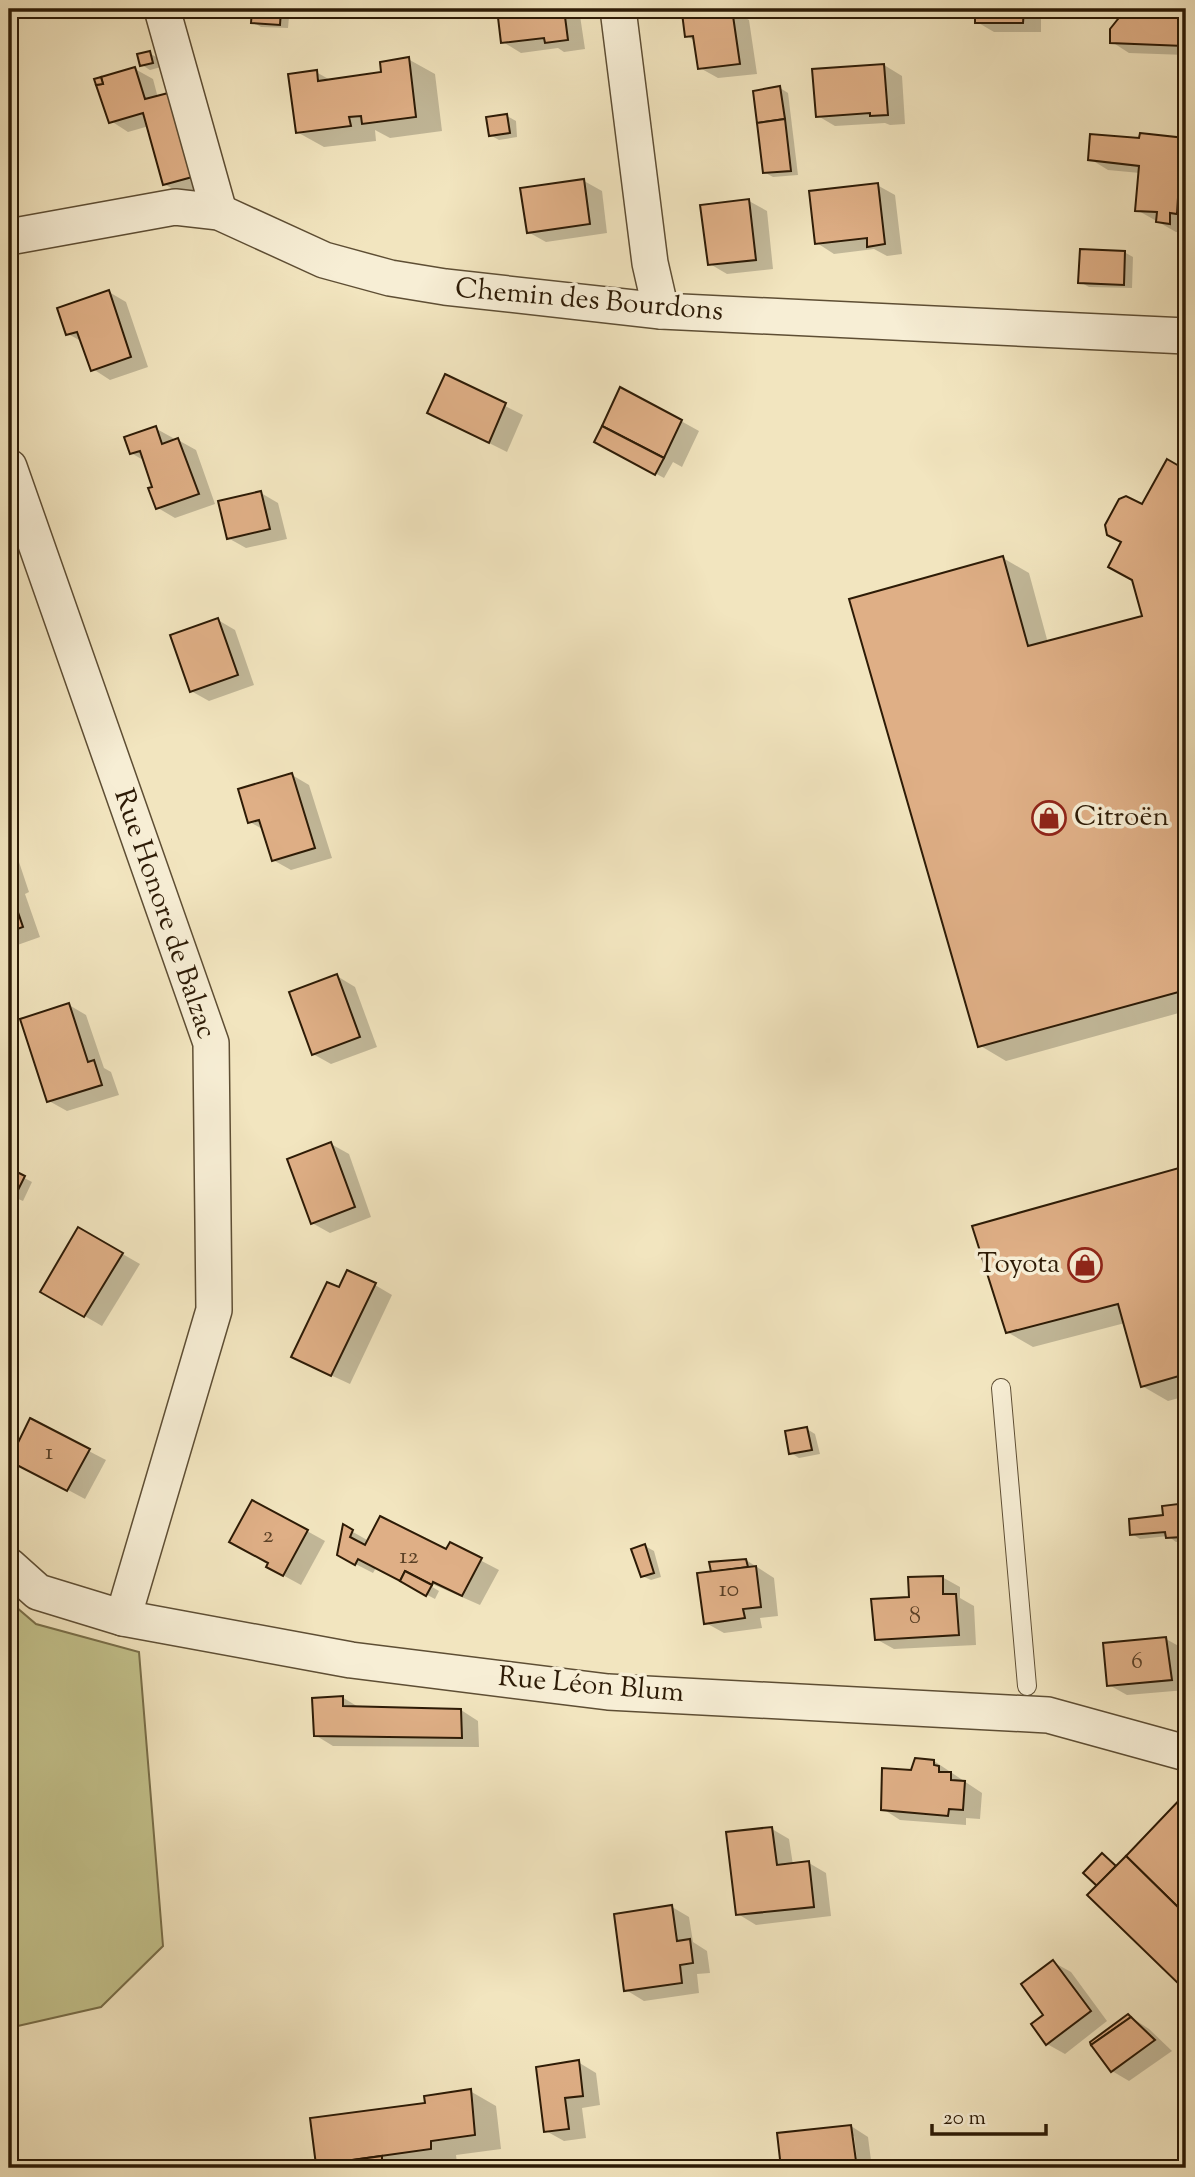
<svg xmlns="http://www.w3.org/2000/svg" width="1195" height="2177" viewBox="0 0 1195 2177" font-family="'Sorts Mill Goudy',serif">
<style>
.green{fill:#c3c28c;stroke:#786e49;stroke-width:2}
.shadow{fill:#0003}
.building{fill:#dfaf86;stroke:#2d1b06;stroke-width:2}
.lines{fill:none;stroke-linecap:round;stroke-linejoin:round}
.service-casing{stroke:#5e4e34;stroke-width:20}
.minor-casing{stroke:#5e4e34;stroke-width:38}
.service{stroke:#f7eed5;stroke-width:18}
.minor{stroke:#f7eed5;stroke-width:35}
.labels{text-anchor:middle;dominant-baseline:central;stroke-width:7;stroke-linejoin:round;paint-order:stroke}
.number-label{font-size:24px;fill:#5a4026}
.street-label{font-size:28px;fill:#2d1b06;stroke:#f7eed5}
.poi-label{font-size:28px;fill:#2d1b06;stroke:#f7eed5;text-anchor:start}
</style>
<rect width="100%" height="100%" fill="#f2e5bf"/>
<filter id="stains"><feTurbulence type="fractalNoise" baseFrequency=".00286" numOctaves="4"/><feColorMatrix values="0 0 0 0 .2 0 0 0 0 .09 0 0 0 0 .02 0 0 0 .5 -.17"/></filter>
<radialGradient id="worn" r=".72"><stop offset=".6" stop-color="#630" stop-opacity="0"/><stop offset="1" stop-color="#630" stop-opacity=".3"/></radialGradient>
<polygon class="green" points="9,1601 36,1624 139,1652 163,1946 101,2007 9,2028"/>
<g class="shadow">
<polygon points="499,9 579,9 585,49 564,52 558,48 521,53 503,42"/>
<polygon points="977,9 1041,9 1041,32 994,32 977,22"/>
<polygon points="731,10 749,20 757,74 718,78 700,68 695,41 687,36"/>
<polygon points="280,12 289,17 288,28 261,27 253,22"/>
<polygon points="1184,12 1186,14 1186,55 1129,53 1112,42"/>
<polygon points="149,53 158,58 161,67 150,70 142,65"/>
<polygon points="408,59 435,74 442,131 390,138 375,130 376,141 324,147 297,132 316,72 332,81 383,74"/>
<polygon points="884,65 902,76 905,124 890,125 885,123 835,126 818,116"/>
<polygon points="135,69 153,79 158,98 213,186 182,194 164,184 149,126 128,132 111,121"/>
<polygon points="780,88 788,93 798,175 773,177 764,172"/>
<polygon points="507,116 516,121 517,137 499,140 490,135"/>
<polygon points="1140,140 1186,140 1186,233 1176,232 1137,210 1140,173 1108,170 1090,159"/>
<polygon points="584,181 602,191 607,233 546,242 528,232"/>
<polygon points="877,185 895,195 902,254 887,256 874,249 834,254 817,243"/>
<polygon points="749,201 767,211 773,269 727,274 710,264"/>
<polygon points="1124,252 1133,257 1132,288 1089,287 1080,282"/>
<polygon points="109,292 126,302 148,367 110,380 93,369 83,342 68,334"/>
<polygon points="446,376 523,415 507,452 447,422"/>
<polygon points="681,421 699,431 682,467 673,462 664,478 597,442"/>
<polygon points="155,428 173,438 174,441 178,440 196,450 215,504 175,518 158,508 145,461 131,453"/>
<polygon points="1168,462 1186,472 1186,1011 1006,1061 979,1045 1003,558 1029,573 1048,643 1144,617 1143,506"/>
<polygon points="261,493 278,503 287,539 246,548 228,538"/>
<polygon points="218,620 235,630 254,685 209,701 191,691"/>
<polygon points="292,775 309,785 332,858 291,870 273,860 264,830 250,822"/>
<polygon points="9,852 17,856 29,892 25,894 40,937 9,948"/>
<polygon points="337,976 355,987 377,1047 331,1064 313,1054"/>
<polygon points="69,1005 86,1015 104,1068 111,1072 119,1095 67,1111 49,1101"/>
<polygon points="331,1144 349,1154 371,1217 330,1233 312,1223"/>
<polygon points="1186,1168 1186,1396 1168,1401 1142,1386 1125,1323 1033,1347 1007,1332 974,1227"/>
<polygon points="9,1170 32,1182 23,1201 9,1195"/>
<polygon points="79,1229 140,1264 102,1326 43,1292"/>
<polygon points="375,1285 392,1295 350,1384 311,1366 340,1289"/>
<polygon points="31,1421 106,1460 85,1499 10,1459"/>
<polygon points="807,1429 815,1434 820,1454 799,1458 791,1453"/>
<polygon points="1178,1506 1186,1510 1186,1541 1176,1542 1168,1536 1140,1539 1132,1534 1164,1517"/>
<polygon points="344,1527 369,1541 447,1551 451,1545 499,1570 480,1605 430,1583 429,1585 439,1591 435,1599 376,1568 373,1573 338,1555"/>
<polygon points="307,1531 325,1541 301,1585 268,1567"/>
<polygon points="645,1546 654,1551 661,1577 651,1580 642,1576"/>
<polygon points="746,1560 774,1578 778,1616 760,1618 762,1628 724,1633 706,1623 713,1573"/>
<polygon points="942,1577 960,1587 960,1598 974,1606 976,1645 894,1649 876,1639 911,1599"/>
<polygon points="1166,1639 1184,1649 1186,1690 1127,1695 1109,1685"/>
<polygon points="342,1697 360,1708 461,1710 478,1721 479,1747 333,1746 315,1735"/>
<polygon points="934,1761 982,1793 980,1819 966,1818 966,1825 900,1820 883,1809 912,1772"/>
<polygon points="1186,1795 1186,1988 1089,1895 1099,1886 1102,1855 1118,1866"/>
<polygon points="772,1829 789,1839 793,1865 809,1863 826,1873 831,1916 756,1925 738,1914"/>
<polygon points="672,1907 689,1917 693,1942 707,1951 710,1973 697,1974 699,1993 644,2001 626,1990"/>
<polygon points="1053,1962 1071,1972 1107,2021 1065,2054 1047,2044 1033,2024 1046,2015"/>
<polygon points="1129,2016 1149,2029 1172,2051 1129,2081 1112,2071"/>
<polygon points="578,2062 596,2073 600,2105 582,2108 586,2138 564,2141 546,2131"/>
<polygon points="470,2091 496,2106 501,2149 456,2155 457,2163 423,2168 318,2168 312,2120 428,2105"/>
<polygon points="851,2126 868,2137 872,2168 858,2168 854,2136 851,2136 855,2168 783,2168 779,2134"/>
</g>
<g class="building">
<polygon points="252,9 281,10 280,25 251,23"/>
<polygon points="497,9 564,9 568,40 545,43 544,38 501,43"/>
<polygon points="732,9 740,64 698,69 693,36 685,37 682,13"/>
<polygon points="975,9 1024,9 1023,23 975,23"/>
<polygon points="1126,9 1185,11 1184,46 1110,43 1110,29"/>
<polygon points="150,51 153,63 140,66 137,54"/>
<polygon points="409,57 416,117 362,124 361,116 349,117 351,126 296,133 288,74 317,70 318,81 381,72 380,62"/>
<polygon points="884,64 888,115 870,116 870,113 816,117 812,69"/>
<polygon points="135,67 145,99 172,92 196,176 163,185 143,113 109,123 96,85 103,84 101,77"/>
<polygon points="101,77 103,84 96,85 94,79"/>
<polygon points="780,86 785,119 757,123 753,91"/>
<polygon points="507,114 510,133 489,136 486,117"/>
<polygon points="785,119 791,171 763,173 757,123"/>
<polygon points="1140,133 1185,138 1184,165 1180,165 1177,214 1170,213 1170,224 1156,222 1157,212 1135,211 1139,166 1088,160 1090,134 1139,138"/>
<polygon points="584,179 590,224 527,233 520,188"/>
<polygon points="878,183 885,244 867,247 867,238 815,244 809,191"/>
<polygon points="749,199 756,260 708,265 700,205"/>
<polygon points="1080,249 1125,251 1124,285 1078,283"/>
<polygon points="109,290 131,357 91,371 77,332 66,335 57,308"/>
<polygon points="445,374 506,403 489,443 427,413"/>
<polygon points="620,387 682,420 664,458 602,426"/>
<polygon points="156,426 162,444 178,438 199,494 156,509 148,488 152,487 140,451 130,454 124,437"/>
<polygon points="602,426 664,458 655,475 594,442"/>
<polygon points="1167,459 1186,470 1186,990 978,1047 849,599 1003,556 1028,646 1142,616 1132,580 1108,567 1121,542 1107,535 1105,525 1119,499 1126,496 1142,504"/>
<polygon points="261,491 270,529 227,539 218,501"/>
<polygon points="218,618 238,675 190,692 170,635"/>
<polygon points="292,773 315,848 272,861 259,820 248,823 238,789"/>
<polygon points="9,886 23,927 9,932"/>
<polygon points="337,974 360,1037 312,1055 289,992"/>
<polygon points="69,1003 88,1062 94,1060 102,1085 47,1102 20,1019"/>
<polygon points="331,1142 355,1207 311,1224 287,1159"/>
<polygon points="1186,1166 1186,1374 1141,1387 1118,1304 1006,1333 972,1226"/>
<polygon points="9,1168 25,1176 14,1198 9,1195"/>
<polygon points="78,1227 123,1253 84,1317 40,1292"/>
<polygon points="347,1270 376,1283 331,1376 291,1357 327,1282 339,1287"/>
<polygon points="30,1418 90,1449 67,1491 9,1461"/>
<polygon points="807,1427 812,1450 789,1454 785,1431"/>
<polygon points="252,1500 308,1530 283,1576 266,1567 268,1563 229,1542"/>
<polygon points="1178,1504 1182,1537 1166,1538 1165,1532 1130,1535 1129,1519 1163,1515 1162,1506"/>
<polygon points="380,1516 446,1549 450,1542 482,1558 462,1596 433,1582 432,1585 405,1571 400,1581 358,1559 355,1565 337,1555 343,1524 353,1530 350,1537 365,1545"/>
<polygon points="645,1544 654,1573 641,1577 631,1549"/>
<polygon points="746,1559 748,1567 711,1572 709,1562"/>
<polygon points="756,1566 761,1607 743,1609 745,1618 704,1624 697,1573"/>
<polygon points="405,1571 432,1585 426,1596 400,1581"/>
<polygon points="943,1576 943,1594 956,1594 959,1635 875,1640 871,1599 909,1597 908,1577"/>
<polygon points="1166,1637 1172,1680 1107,1686 1103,1643"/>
<polygon points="343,1696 343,1706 461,1709 462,1738 314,1736 312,1698"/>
<polygon points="915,1758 934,1760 934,1765 939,1766 939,1772 951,1772 951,1780 965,1781 963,1810 949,1809 948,1816 881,1810 882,1768 911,1770"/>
<polygon points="1186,1793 1186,1915 1126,1856"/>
<polygon points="772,1827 777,1865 809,1861 814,1907 736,1915 726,1832"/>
<polygon points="1102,1853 1116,1866 1097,1886 1083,1873"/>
<polygon points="1126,1856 1186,1915 1186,1991 1087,1895"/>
<polygon points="672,1905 677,1941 690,1939 693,1963 680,1965 682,1983 624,1991 614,1914"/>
<polygon points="1053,1960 1091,2011 1046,2045 1031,2024 1043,2015 1021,1984"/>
<polygon points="1128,2014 1131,2017 1091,2045 1090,2042"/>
<polygon points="1131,2017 1155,2040 1111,2072 1091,2045"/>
<polygon points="579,2060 583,2096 565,2098 569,2129 544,2132 536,2067"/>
<polygon points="471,2089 475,2135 431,2141 431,2149 316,2165 310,2118 425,2103 424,2096"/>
<polygon points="851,2125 857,2168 781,2168 777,2133"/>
<polygon points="382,2156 382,2166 316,2168 316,2165"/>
</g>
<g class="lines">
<g class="service-casing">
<polyline id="service" points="1001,1388 1027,1686"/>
</g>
<g class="minor-casing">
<g id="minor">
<polyline points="162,9 219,212"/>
<polyline points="618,9 650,263 661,311"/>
<polyline points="9,237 175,207 219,212 324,260 390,278 445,287 661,311 1186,336"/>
<polyline points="9,467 211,1043 214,1310 123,1618"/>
<polyline points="9,1566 38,1592 123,1618 351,1660 608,1692 1048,1715 1186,1753"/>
</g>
</g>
<use href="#service" class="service"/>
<use href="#minor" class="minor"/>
</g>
<defs>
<g id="shop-ring" transform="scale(1.75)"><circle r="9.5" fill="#f7eed5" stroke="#8f2418" stroke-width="1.5"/><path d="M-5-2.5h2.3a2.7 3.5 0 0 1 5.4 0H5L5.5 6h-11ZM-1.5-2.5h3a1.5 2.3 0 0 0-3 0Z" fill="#8f2418"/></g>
</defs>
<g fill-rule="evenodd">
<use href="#shop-ring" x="1049" y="818"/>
<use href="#shop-ring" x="1085" y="1265"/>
</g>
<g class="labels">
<g class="number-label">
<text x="49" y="1453">1</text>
<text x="268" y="1536">2</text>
<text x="409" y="1557">12</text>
<text x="729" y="1590">10</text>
<text x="915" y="1617">8</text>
<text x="1137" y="1662">6</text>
</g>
<g class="street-label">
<text transform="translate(589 301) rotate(5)">Chemin des Bourdons</text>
<text transform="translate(164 914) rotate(71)">Rue Honore de Balzac</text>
<text transform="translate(591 1686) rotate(5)">Rue Léon Blum</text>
</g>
<g class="poi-label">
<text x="1074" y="818">Citroën</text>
<text x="1060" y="1265" text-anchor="end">Toyota</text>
</g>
</g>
<rect width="1195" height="2177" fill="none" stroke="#f2e5bf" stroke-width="35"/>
<rect x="10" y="10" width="1174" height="2156" fill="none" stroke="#2d1b06" stroke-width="3.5"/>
<rect x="18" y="18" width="1160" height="2142" fill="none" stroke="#2d1b06" stroke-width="2"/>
<path d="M932 2124v10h114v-10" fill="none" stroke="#2d1b06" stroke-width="3.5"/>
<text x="943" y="2124" font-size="21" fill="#2d1b06" stroke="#f7eed5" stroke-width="5" paint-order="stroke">20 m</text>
<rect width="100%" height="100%" filter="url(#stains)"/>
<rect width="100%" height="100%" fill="url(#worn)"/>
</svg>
